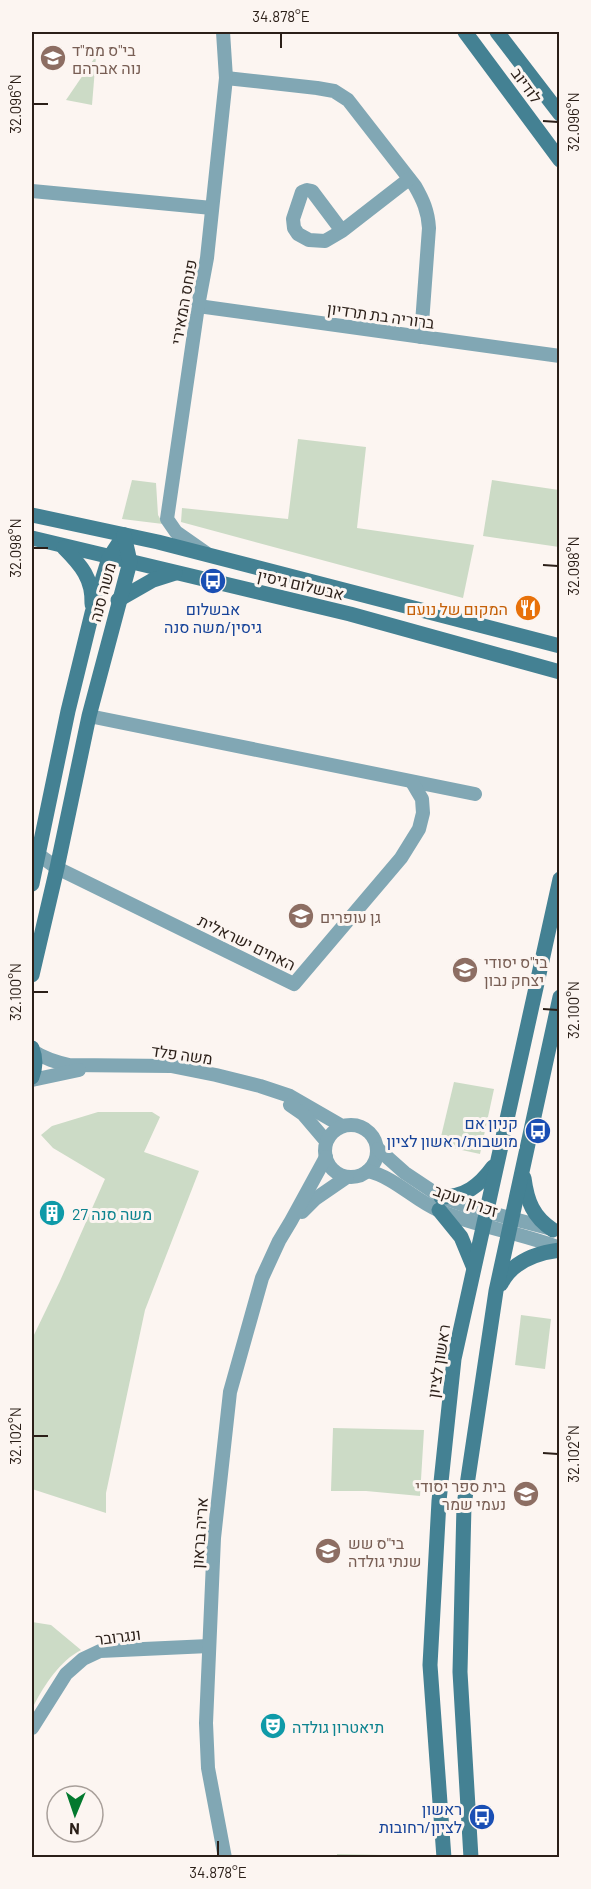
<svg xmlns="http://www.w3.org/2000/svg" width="591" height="1889" viewBox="0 0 591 1889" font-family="Barlow,Heebo,sans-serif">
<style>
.green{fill:#ccdbc6}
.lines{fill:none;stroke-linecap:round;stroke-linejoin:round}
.street{stroke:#81a7b4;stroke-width:14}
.secondary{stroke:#448193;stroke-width:15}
.ticks{fill:none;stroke:#2b1f18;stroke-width:2}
.labels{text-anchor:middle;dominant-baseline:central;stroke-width:6;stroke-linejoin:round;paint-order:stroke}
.education-label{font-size:16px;fill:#785e54;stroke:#fcf5f1;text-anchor:start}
.street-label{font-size:16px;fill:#2b1f18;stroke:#fcf5f1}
.transit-label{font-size:16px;fill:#164399;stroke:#fcf5f1;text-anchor:end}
.food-label{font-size:16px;fill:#c56008;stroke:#fcf5f1;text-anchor:end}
.culture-label{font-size:16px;fill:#0d838f;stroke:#fcf5f1;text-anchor:start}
.neatline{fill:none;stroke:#2b1f18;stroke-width:2}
.ticks-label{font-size:15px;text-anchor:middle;fill:#2b1f18}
</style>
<rect width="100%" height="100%" fill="#fcf5f1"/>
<g class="green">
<polygon points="96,56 92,105 66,100"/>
<polygon points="298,439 366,447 357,528 474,545 463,598 181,522 182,508 288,519"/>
<polygon points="132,480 156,483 158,515 163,524 122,519"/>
<polygon points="492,480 559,490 559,547 483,536"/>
<polygon points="454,1082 494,1089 480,1154 439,1145"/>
<polygon points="98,1112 152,1112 160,1117 144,1152 199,1171 145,1310 106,1493 106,1513 32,1489 32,1339 60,1281 105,1179 53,1148 41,1135 52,1126"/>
<polygon points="521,1315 551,1319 545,1369 515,1365"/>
<polygon points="333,1428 424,1430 420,1496 366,1491 331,1491"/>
<path d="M 32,1622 L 51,1625 L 81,1650 C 60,1661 45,1684 34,1705 L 32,1701 Z"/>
<polygon points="337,1854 430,1856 430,1857 337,1858"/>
</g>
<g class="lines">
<g class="street">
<path d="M 226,78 L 317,88 L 334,91 L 348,100 L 415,186 C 423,200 428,211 429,228 L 421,337"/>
<polyline points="32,191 212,208"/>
<polyline points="342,231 312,191 307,190 302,192 293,219 294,228 298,234 309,240 325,241 342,231 409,179"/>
<polyline points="198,306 560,356"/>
<polyline points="206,553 176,532 167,519 198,306 207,258 226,78 223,32"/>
<polyline points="89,716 475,794"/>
<polyline points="32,852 39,855 57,868 294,984 401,858 419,829 423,813 422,799 412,782"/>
<path d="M 33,1051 C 45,1059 56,1062 69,1065 L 171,1066 L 216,1075 L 260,1086 L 290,1096 L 342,1126"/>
<polyline points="32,1080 79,1070"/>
<polyline points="290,1105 303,1114 326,1141"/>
<circle cx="351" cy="1151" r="26"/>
<polyline points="378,1149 405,1173 441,1197 472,1208 552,1229"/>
<path d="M 368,1171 C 396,1178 414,1200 440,1211 C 479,1227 521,1233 560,1248"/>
<polyline points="302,1212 315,1199 347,1177"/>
<polyline points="32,1728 66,1674 83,1659 100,1651 209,1646"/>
<polyline points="225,1858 208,1768 206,1723 214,1538 230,1392 262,1278 279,1241 291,1221 326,1157"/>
</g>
<g class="secondary">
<polyline points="465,32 560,160"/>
<polyline points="497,32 560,114"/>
<polyline points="32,515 158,542 560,646"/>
<polyline points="32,538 350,614 560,672"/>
<path d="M 64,548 C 81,565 93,579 92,604"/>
<polyline points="118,600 153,580 175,573"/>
<polyline points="32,884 68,711 92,613 109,558 124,535"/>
<polyline points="32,975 57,868 89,716 130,562 124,535"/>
<path d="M 32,1048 C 36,1058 36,1067 32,1077"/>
<path d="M 524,1178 C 527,1201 533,1217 553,1230"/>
<path d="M 441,1197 C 465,1197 479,1186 493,1167"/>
<polyline points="439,1210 461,1237 473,1266"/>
<path d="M 501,1284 C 512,1262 536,1253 560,1250"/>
<polyline points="444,1858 430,1665 439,1501 454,1359 560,879"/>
<polyline points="471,1858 460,1672 464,1505 496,1291 560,997"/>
</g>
</g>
<path class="ticks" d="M 281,48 L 281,33M 33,104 L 48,104M 543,121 L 558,122M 33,548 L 48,548M 543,565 L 558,566M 33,992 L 48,992M 543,1009 L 558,1010M 33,1436 L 48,1436M 543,1453 L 558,1454M 218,1856 L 218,1841"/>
<defs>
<g id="school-disc" transform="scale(1.35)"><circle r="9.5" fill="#8d6e63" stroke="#fcf5f1"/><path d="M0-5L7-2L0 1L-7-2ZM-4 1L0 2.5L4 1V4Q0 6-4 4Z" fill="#fff"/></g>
<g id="bus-disc" transform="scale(1.35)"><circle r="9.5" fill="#1a4fb4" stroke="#fcf5f1"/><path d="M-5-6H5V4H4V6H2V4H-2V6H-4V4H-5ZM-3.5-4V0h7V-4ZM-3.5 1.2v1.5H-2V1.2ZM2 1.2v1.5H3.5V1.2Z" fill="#fff"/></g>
<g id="restaurant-disc" transform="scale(1.35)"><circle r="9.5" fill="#e8710a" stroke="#fcf5f1"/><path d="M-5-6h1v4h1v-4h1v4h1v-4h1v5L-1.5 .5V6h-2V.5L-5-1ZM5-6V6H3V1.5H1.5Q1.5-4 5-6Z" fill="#fff"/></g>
<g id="building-disc" transform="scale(1.35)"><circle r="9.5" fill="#0f9aa8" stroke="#fcf5f1"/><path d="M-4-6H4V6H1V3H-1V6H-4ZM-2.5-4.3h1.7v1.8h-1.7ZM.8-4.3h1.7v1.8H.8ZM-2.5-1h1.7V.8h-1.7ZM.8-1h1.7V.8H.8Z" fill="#fff"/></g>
<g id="theatre-disc" transform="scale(1.35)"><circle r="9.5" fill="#0f9aa8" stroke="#fcf5f1"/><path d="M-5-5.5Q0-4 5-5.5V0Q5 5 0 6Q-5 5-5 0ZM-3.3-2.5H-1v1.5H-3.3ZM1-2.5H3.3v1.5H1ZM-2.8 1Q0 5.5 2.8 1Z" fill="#fff"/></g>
</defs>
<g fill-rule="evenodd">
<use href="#school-disc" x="53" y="58"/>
<use href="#bus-disc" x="213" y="581"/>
<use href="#restaurant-disc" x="528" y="608"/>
<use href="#school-disc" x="301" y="916"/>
<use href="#school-disc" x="465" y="970"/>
<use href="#bus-disc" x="538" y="1131"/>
<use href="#building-disc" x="52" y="1213"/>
<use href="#school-disc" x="526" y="1494"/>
<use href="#school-disc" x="328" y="1551"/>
<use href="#theatre-disc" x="273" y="1726"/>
<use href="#bus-disc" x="482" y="1817"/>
</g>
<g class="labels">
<g class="education-label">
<text x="72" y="49">בי"ס ממ"ד<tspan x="72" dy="18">נוה אברהם</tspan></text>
<text x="320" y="916">גן עופרים</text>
<text x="484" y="961">בי"ס יסודי<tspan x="484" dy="18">יצחק נבון</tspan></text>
<text x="506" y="1485" text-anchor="end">בית ספר יסודי<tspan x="506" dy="18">נעמי שמר</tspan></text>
<text x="348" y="1542">בי"ס שש<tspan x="348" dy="18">שנתי גולדה</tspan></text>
</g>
<g class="street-label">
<text transform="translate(527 85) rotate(54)">לודיוב</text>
<text transform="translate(183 302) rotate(-80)">פנחס המאירי</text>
<text transform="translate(381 315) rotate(8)">ברוריה בת תרדיון</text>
<text transform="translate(301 584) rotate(13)">אבשלום גיסין</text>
<text transform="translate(102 592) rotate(-75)">משה סנה</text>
<text transform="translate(247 942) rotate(26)">האחים ישראלית</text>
<text transform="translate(182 1054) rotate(8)">משה פלד</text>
<text transform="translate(466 1200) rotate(20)">זכרון יעקב</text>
<text transform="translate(438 1361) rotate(-81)">ראשון לציון</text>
<text transform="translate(199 1533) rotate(-86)">אריה בראון</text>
<text transform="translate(118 1636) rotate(-7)">ונגרובר</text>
</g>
<g class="transit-label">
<text x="213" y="608" text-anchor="middle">אבשלום<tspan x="213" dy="18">גיסין/משה סנה</tspan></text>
<text x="518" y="1122">קניון אם<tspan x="518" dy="18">מושבות/ראשון לציון</tspan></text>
<text x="462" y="1808">ראשון<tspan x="462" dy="18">לציון/רחובות</tspan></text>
</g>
<g class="food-label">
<text x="508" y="608">המקום של נועם</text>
</g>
<g class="culture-label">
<text x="72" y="1213">משה סנה 27</text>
<text x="292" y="1726">תיאטרון גולדה</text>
</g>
</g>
<rect width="591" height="1889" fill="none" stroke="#fcf5f1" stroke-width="66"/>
<g transform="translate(75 1814) rotate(182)"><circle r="28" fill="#fcf5f1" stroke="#a89f9a" stroke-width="1.5"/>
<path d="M0-4.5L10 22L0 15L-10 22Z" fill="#03792e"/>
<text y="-9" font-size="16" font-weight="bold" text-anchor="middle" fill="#2b1f18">N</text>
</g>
<rect x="33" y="33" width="525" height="1823" class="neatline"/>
<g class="ticks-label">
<text x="281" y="22">34.878°E</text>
<text transform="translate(16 104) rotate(-90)" y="5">32.096°N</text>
<text transform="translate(574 122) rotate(-90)" y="5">32.096°N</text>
<text transform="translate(16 548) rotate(-90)" y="5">32.098°N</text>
<text transform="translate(574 566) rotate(-90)" y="5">32.098°N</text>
<text transform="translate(16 992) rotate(-90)" y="5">32.100°N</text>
<text transform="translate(574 1010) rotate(-90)" y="5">32.100°N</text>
<text transform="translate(16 1436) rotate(-90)" y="5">32.102°N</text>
<text transform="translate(574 1454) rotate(-90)" y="5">32.102°N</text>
<text x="218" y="1878">34.878°E</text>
</g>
</svg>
